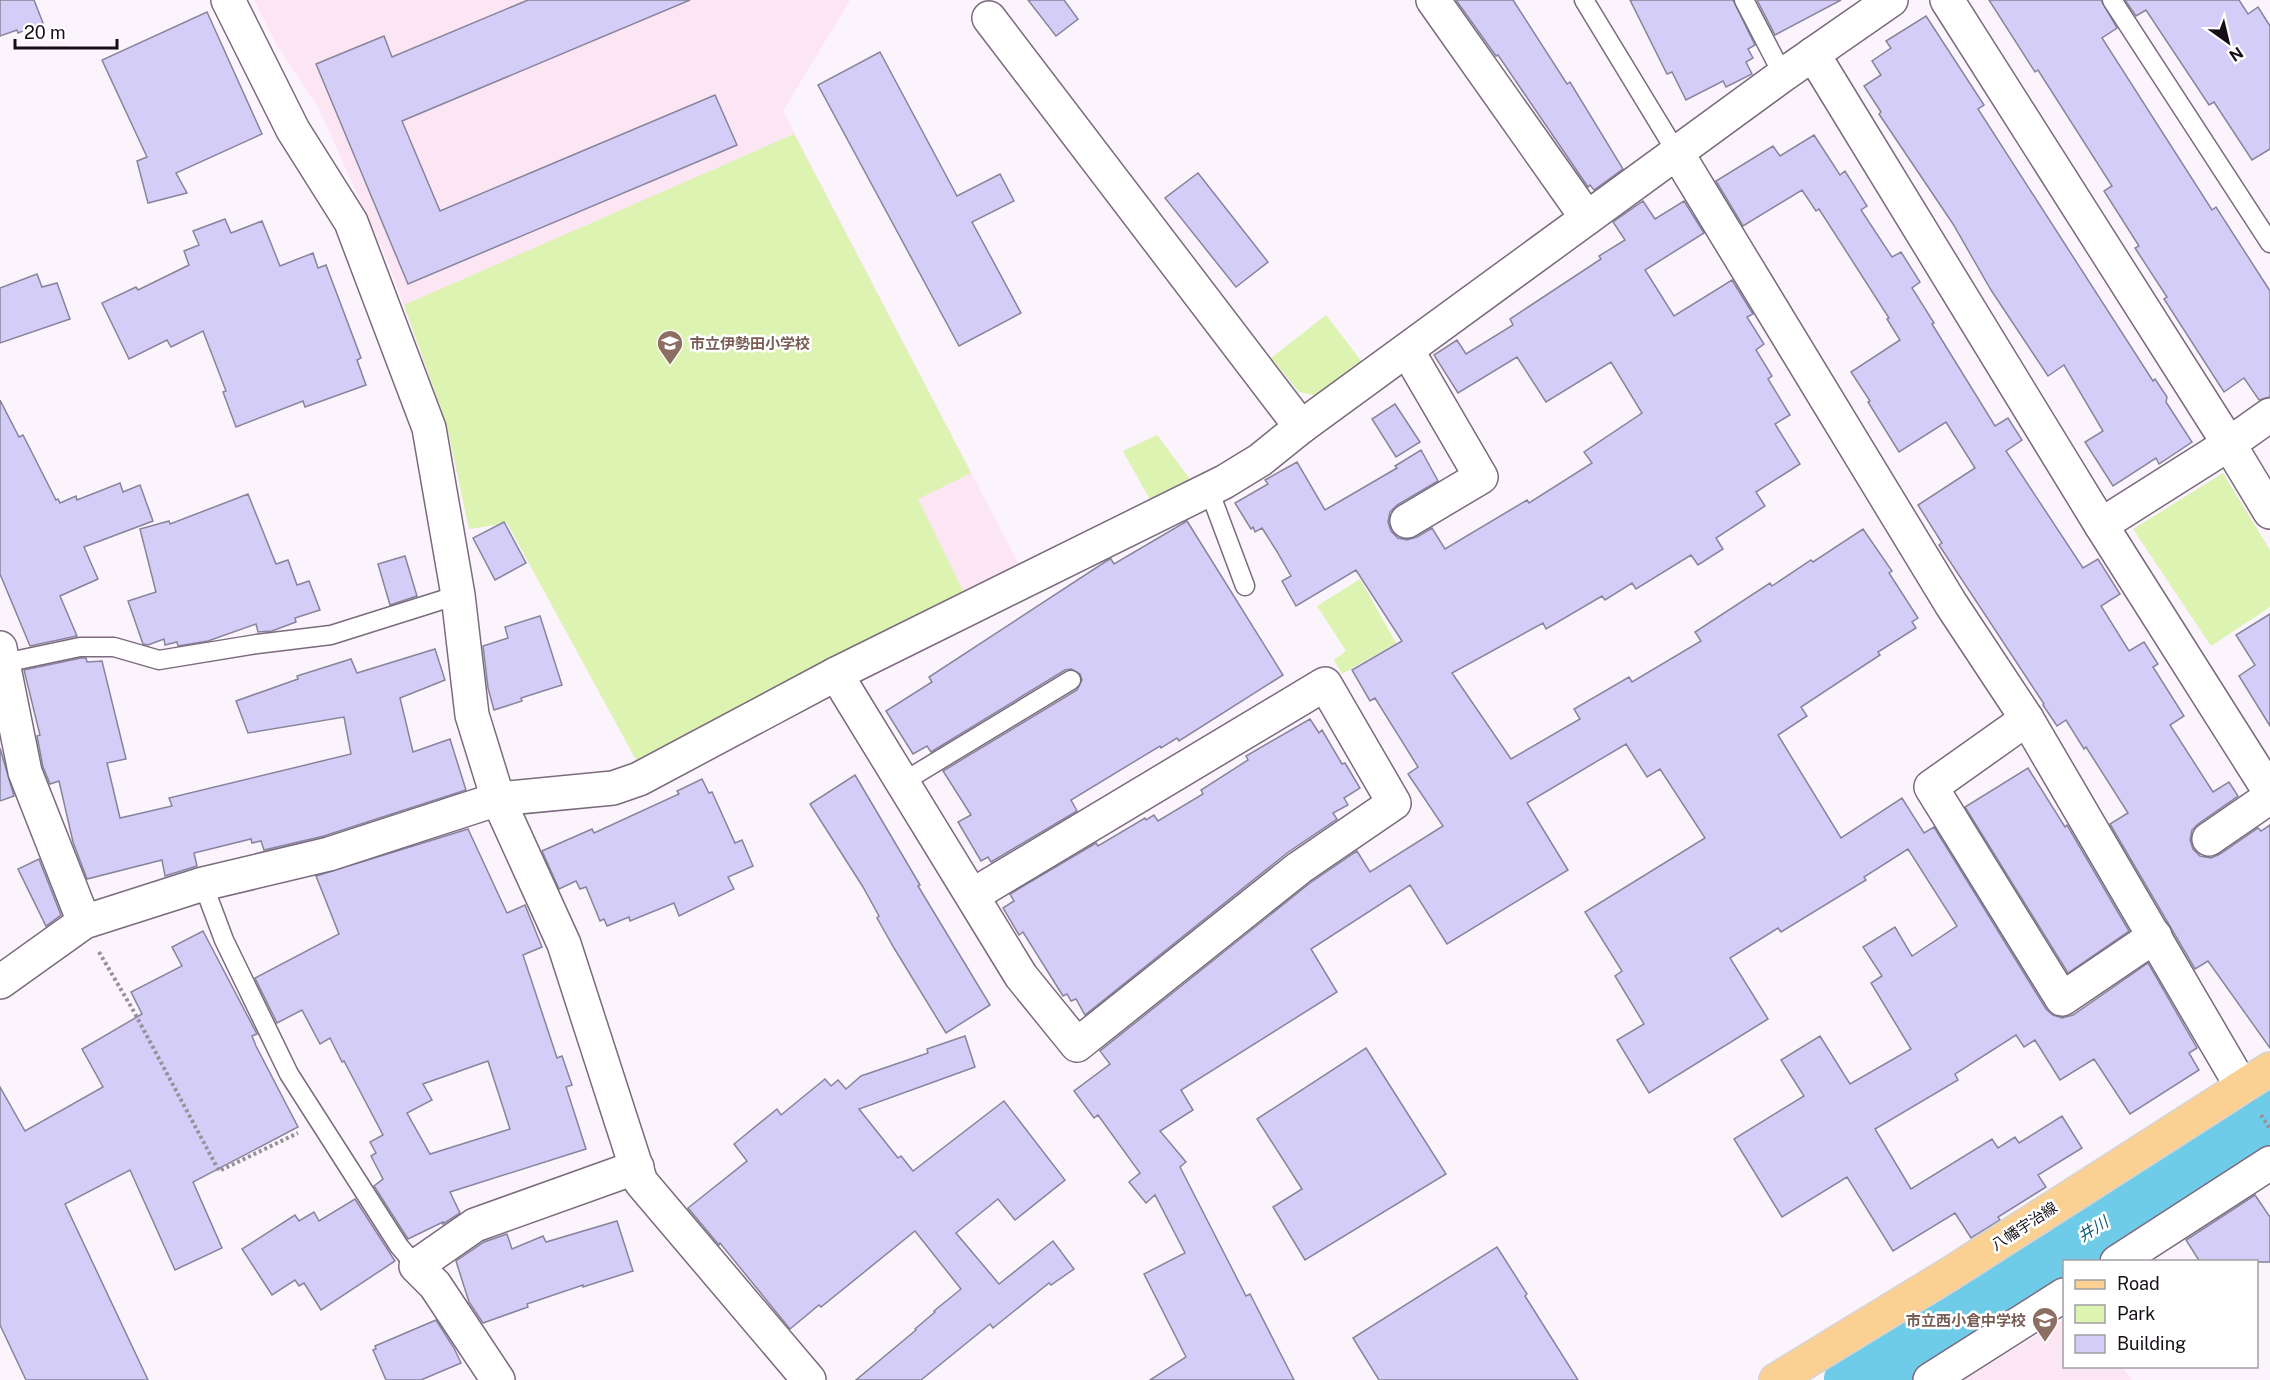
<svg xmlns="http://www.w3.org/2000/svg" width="2270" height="1380" viewBox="0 0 2270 1380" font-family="'Public Sans','Noto Sans JP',sans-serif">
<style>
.education{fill:#fce6f3}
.green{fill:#ddf3b1}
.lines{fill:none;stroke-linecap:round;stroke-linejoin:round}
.river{stroke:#6ecce8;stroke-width:62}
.building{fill:#d4cdf8;stroke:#87849b;stroke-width:1.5;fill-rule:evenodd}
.lane-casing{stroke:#7b6a7d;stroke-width:21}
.street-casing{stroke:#7b6a7d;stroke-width:36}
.primary-casing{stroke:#d5d4d5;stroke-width:36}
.path{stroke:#979098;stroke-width:4;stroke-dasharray:3 3;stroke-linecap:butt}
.lane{stroke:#fff;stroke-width:18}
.street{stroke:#fff;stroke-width:33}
.primary{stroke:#fbd093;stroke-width:33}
.labels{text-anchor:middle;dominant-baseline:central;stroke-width:5;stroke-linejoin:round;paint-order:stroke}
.education-label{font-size:15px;font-weight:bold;fill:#785e54;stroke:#fff;text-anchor:start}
.street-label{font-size:15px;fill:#150e16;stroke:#fff}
.water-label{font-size:16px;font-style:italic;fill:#0f5e71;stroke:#fff}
</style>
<rect width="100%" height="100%" fill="#fcf4fd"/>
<g class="education">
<polygon points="254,0 850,0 783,111 1023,572 636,760 507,523 469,529 447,426 388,262 318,107 276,44"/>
<polygon points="2064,1319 2064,1366 2122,1367 2132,1380 1964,1380"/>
</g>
<g class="green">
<polygon points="794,134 971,473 918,499 967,599 636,760 507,523 469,529 447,426 404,305"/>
<polygon points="1326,315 1366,367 1323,397 1299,392 1271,358"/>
<polygon points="1157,435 1193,483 1154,507 1123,451"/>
<polygon points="2223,473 2270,550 2270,607 2211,646 2133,529"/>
<polygon points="1360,579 1396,643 1342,674 1334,660 1346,651 1317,606"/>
</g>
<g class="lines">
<polyline class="river" points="1855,1380 2270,1117"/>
</g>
<g class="building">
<polygon points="0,0 34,0 43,23 18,33 17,30 0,36"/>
<polygon points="528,0 690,0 402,121 440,211 715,95 737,145 408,284 316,64 384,36 392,57"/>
<polygon points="1028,0 1064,0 1078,19 1056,36"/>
<polygon points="1456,0 1513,0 1567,84 1570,82 1623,169 1594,190 1590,185 1588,187 1498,55 1496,56"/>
<polygon points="1630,0 1733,0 1755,45 1748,49 1753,58 1746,62 1752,74 1726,87 1723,81 1686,100 1672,72 1667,74"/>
<polygon points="1757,0 1841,0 1775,35"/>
<polygon points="1989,0 2101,0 2117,28 2102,38 2212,210 2216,207 2270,291 2270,397 2259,400 2244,378 2224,392 2164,299 2167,297 2135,248 2139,246 2104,191 2112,186 2038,70 2035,72"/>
<polygon points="2125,0 2239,0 2248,14 2258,7 2270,26 2270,149 2252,160 2214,102 2209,105 2146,10 2136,16"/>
<polygon points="207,12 262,134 176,173 187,193 148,203 137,161 147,157 102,60"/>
<polygon points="1926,16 1984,105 1978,109 2153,381 2155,379 2167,397 2166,402 2192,442 2159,464 2156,458 2113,486 2085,442 2103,431 2064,365 2048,376 1991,290 1953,224 1879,114 1881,112 1864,86 1881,75 1872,61 1891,48 1886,41"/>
<polygon points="880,52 957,196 1000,174 1014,201 972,222 1021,313 959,346 818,85"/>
<polygon points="1814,135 1840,175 1845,171 1867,206 1861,210 1892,257 1901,252 1920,282 1912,288 1934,323 1932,324 1995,426 2008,418 2022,440 2006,451 2083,568 2098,559 2120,594 2101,606 2129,651 2144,642 2158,664 2153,667 2184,716 2170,725 2213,792 2229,782 2238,796 2198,824 2192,830 2190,840 2193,849 2200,856 2211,858 2220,854 2258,828 2261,831 2270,825 2270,1048 2208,961 2195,969 2110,824 2128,813 2086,747 2084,749 2066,720 2057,726 2043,705 2044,704 1939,545 1942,543 1918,505 1975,468 1946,422 1899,452 1868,402 1870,401 1851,372 1900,340 1887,319 1889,318 1819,209 1816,211 1802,190 1743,226 1716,181 1773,146 1780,156"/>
<polygon points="1198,173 1268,262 1236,287 1165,198"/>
<polygon points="1643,201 1655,219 1684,201 1704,233 1645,270 1674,316 1732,280 1753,314 1747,317 1764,344 1756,350 1772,376 1768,379 1790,415 1775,424 1800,464 1756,492 1765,506 1716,538 1723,549 1698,565 1691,555 1636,589 1632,583 1605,600 1602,596 1546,629 1543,623 1452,673 1511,759 1580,719 1574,709 1629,677 1632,682 1701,641 1695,632 1770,583 1772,586 1811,560 1813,562 1863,529 1892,571 1889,573 1918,618 1912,622 1916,628 1878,652 1880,655 1801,707 1807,716 1778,735 1841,838 1902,798 1924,833 1934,827 2046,1009 2053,1015 2062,1018 2073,1015 2148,963 2197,1048 2189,1053 2199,1070 2130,1114 2094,1059 2060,1080 2035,1040 2024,1047 2016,1035 1955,1074 1958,1080 1875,1129 1911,1189 1992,1139 1998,1148 2015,1137 2019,1143 2062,1116 2082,1148 2038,1175 2046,1187 1998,1217 2000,1220 1971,1238 1955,1213 1893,1251 1847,1177 1782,1217 1734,1139 1804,1096 1781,1060 1820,1036 1850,1084 1911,1049 1871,983 1882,976 1863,947 1895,927 1912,956 1957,926 1908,849 1864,877 1866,880 1781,932 1778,928 1730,958 1768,1019 1649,1093 1617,1040 1644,1024 1615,976 1622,971 1585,912 1705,838 1660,769 1647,777 1626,744 1527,803 1568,870 1447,944 1410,885 1311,949 1337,992 1181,1090 1193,1110 1160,1131 1186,1162 1180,1167 1246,1296 1250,1294 1294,1380 1150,1380 1186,1357 1144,1274 1185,1253 1155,1195 1146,1203 1129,1182 1140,1173 1098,1115 1094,1118 1074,1091 1110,1064 1100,1051 1310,883 1357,851 1370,872 1443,826 1408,774 1418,767 1375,698 1370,701 1352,670 1402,641 1356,570 1296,606 1282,581 1291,576 1276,550 1262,528 1255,532 1253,527 1251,529 1235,503 1268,484 1265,480 1297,462 1325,510 1397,468 1395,466 1421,450 1438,481 1397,505 1390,512 1388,522 1391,531 1398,538 1407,540 1417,537 1432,528 1445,549 1527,500 1529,503 1592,463 1584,452 1642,413 1611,362 1546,402 1517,357 1458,393 1434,355 1457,340 1466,354 1513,325 1510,319 1601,259 1599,256 1625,240 1613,222"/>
<polygon points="225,219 231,233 262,221 280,266 313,253 318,268 326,265 361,358 357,360 366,385 305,407 303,401 236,427 223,392 226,391 203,331 171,347 167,340 129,359 102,303 136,287 138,290 189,265 184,251 199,245 193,231"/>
<polygon points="37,274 42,287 57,283 70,319 0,343 0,288"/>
<polygon points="0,400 19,437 23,435 56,500 58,499 60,503 76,496 77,500 120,483 123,492 140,485 153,521 84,547 98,579 60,596 77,636 30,646 0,574"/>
<polygon points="1395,404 1420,442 1396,457 1372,419"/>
<polygon points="248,494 276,564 288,560 297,585 309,581 320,610 295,618 296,622 272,631 258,632 256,624 208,641 178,646 177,642 165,645 164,639 148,645 143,644 128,601 156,592 140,529 169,521 170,524"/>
<polygon points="1187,521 1283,675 1179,741 1177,738 1161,748 1160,746 1071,800 1077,811 991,862 988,857 981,861 958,822 971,815 943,771 1077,690 1082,680 1080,674 1071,669 1065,670 931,752 927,746 913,754 886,711 932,682 929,677 1108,560 1111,559 1114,564"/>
<polygon points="504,522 526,563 495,580 473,538"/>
<polygon points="405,556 417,596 390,605 378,564"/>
<polygon points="2270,614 2270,726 2239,676 2255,665 2236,635"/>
<polygon points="540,616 562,685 521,698 522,701 494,710 488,688 483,646 508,638 505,627"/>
<polygon points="435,649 445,680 400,698 413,752 450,739 466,790 324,836 264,850 261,841 252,843 251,839 194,853 197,866 165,876 162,860 87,879 73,842 59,781 50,784 43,767 37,736 40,735 24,670 81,658 86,658 87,662 102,661 126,759 107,763 120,818 172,806 169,798 351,754 344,717 248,733 236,701 298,679 297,676 351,659 357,673"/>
<polygon points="1310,719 1319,733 1322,730 1342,764 1345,763 1360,788 1344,798 1348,805 1333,813 1337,819 1287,853 1085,1015 1076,999 1071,1001 1067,994 1063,996 1023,932 1019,935 1003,908 1014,901 1010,894 1096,843 1098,846 1145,818 1146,820 1154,815 1158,821 1203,794 1201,790 1248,760 1246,756"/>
<polygon points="0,748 14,796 0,801"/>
<polygon points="2028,768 2065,827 2067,825 2129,931 2068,973 1965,807"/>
<polygon points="855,775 920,885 918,886 990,1005 946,1033 894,948 877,918 879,916 863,887 810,804"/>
<polygon points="702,779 709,793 712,792 735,843 742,840 753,866 728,877 734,889 679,916 674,903 630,921 629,917 607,926 604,919 600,921 586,887 580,889 576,881 559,889 542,851 592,829 594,833 679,794 677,791"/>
<path d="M 468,829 L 507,913 L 525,905 L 542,947 L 523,955 L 557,1058 L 562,1056 L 572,1085 L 566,1087 L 586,1149 L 450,1192 L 460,1213 L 443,1224 L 443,1222 L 408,1239 L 374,1186 L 383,1179 L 371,1156 L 376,1153 L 370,1142 L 383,1135 L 344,1061 L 342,1062 L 330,1038 L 320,1044 L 302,1010 L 277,1023 L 255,978 L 339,934 L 316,876 ZM 488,1061 L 510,1129 L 430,1154 L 407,1113 L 432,1100 L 423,1084 Z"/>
<polygon points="39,859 61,915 46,926 18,869"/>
<polygon points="203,931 257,1034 252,1036 256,1046 298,1127 193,1182 222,1248 175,1270 130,1170 65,1204 148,1380 26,1380 0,1325 0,1087 25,1131 103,1087 82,1049 142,1014 131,992 182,966 172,947"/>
<polygon points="965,1036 975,1067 859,1109 898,1158 901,1156 913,1171 1004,1101 1065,1180 1015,1220 998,1199 956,1233 999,1284 1053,1241 1074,1269 1051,1285 1049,1283 993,1328 990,1324 921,1380 856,1380 916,1330 915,1329 935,1312 934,1311 961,1289 915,1231 821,1307 819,1305 790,1329 720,1243 719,1245 688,1208 747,1161 734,1144 777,1109 781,1115 825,1079 831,1086 838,1080 846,1089 861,1076 928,1053 927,1049"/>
<polygon points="1366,1048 1446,1174 1305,1260 1273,1207 1302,1189 1257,1119"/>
<polygon points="2255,1195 2270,1217 2270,1262 2200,1262 2186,1240"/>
<polygon points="355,1199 395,1261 321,1310 304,1283 299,1286 295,1280 272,1295 242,1249 295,1215 299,1221 314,1212 319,1221"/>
<polygon points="617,1221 633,1271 583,1287 583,1285 527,1304 528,1307 483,1323 469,1302 456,1261 484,1242 507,1234 512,1249 543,1236 546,1242"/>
<polygon points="1497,1247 1527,1294 1525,1296 1578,1380 1379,1380 1353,1338"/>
<polygon points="436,1320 454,1348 461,1363 421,1380 386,1380 373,1350 376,1349 375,1346"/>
</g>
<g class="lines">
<g class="lane-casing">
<g id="lane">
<polyline points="1584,0 1677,153"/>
<polyline points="1744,0 1783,75"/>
<polyline points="2112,0 2270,243"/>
<polyline points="1209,490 1245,586"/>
<polyline points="4,663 80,647 114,647 159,660 257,644 331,635 458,595"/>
<polyline points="903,782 1071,680"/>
<polyline points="203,884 224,940 289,1074 399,1246 416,1266"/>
</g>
</g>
<g class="street-casing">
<g id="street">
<polyline points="228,0 293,130 351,222 429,428 458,595 472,715 498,799 564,944 641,1182 809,1380"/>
<polyline points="1433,0 1587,218"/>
<polyline points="1947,0 2229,444 2270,512"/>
<polyline points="989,18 1301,427"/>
<polyline points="1813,54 2101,525 2270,792"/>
<polyline points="1677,153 1951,604 2027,719 2242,1087"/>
<polyline points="1407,350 1481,477 1407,521"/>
<polyline points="2101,525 2229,444 2270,415"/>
<polyline points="0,648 25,772 84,922"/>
<polyline points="836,674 1021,976 1077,1045 1299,868 1394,803 1325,684 973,895"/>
<polyline points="2027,719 1931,787 2062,999 2155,936"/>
<polyline points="2209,839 2270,797"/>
<polyline points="0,982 84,922 203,884 329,854 498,799 613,788 639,779 836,674 1224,482 1260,460 1301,427 1783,75 1891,0"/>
<polyline points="2117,1262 2270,1163"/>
<polyline points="498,1380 435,1285 416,1266 475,1225 637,1167"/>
<polyline points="1930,1380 2064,1295"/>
</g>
</g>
<g class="primary-casing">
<polyline id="primary" points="1776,1380 1948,1275 2270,1069"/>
</g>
<g class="path">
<polyline points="99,952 133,1010 219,1171 298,1133"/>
<polyline points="2261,1115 2270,1129"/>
</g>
<use href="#lane" class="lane"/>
<use href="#street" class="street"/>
<use href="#primary" class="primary"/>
</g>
<defs>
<g id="school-pin" transform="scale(1.35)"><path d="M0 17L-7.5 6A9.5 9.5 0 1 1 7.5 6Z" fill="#8d6e63" stroke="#fff"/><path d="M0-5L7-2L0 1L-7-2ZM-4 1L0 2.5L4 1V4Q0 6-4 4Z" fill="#fff"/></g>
</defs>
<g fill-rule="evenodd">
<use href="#school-pin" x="670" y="343"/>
<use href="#school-pin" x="2045" y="1320"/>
</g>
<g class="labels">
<g class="education-label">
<text x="690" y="343">市立伊勢田小学校</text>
<text x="2026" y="1320" text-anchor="end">市立西小倉中学校</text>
</g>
<g class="street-label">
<text transform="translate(2024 1226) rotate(-33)">八幡宇治線</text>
</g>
<g class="water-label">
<text transform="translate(2093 1229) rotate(-32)">井川</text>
</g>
</g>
<rect x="2063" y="1260" width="195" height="108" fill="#ffffff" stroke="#a19fa2" stroke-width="1.5"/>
<rect x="2075" y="1280" width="30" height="9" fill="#fbd093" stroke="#a19fa2" stroke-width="1.5"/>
<text x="2117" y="1290" font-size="18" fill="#150e16">Road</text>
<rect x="2075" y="1305" width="30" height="18" fill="#ddf3b1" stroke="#a19fa2" stroke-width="1.5"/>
<text x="2117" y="1320" font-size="18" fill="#150e16">Park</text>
<rect x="2075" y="1335" width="30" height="18" fill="#d4cdf8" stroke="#a19fa2" stroke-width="1.5"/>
<text x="2117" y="1350" font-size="18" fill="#150e16">Building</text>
<g transform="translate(2228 42) rotate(146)" stroke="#ffffff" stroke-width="4.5" paint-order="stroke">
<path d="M0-4.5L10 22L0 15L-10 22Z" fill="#150e16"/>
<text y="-9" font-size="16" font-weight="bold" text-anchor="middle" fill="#150e16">N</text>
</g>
<path d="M15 39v9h102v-9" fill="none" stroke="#150e16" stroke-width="3"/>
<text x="24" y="39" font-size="18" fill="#150e16" stroke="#ffffff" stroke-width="4.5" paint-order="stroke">20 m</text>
</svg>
